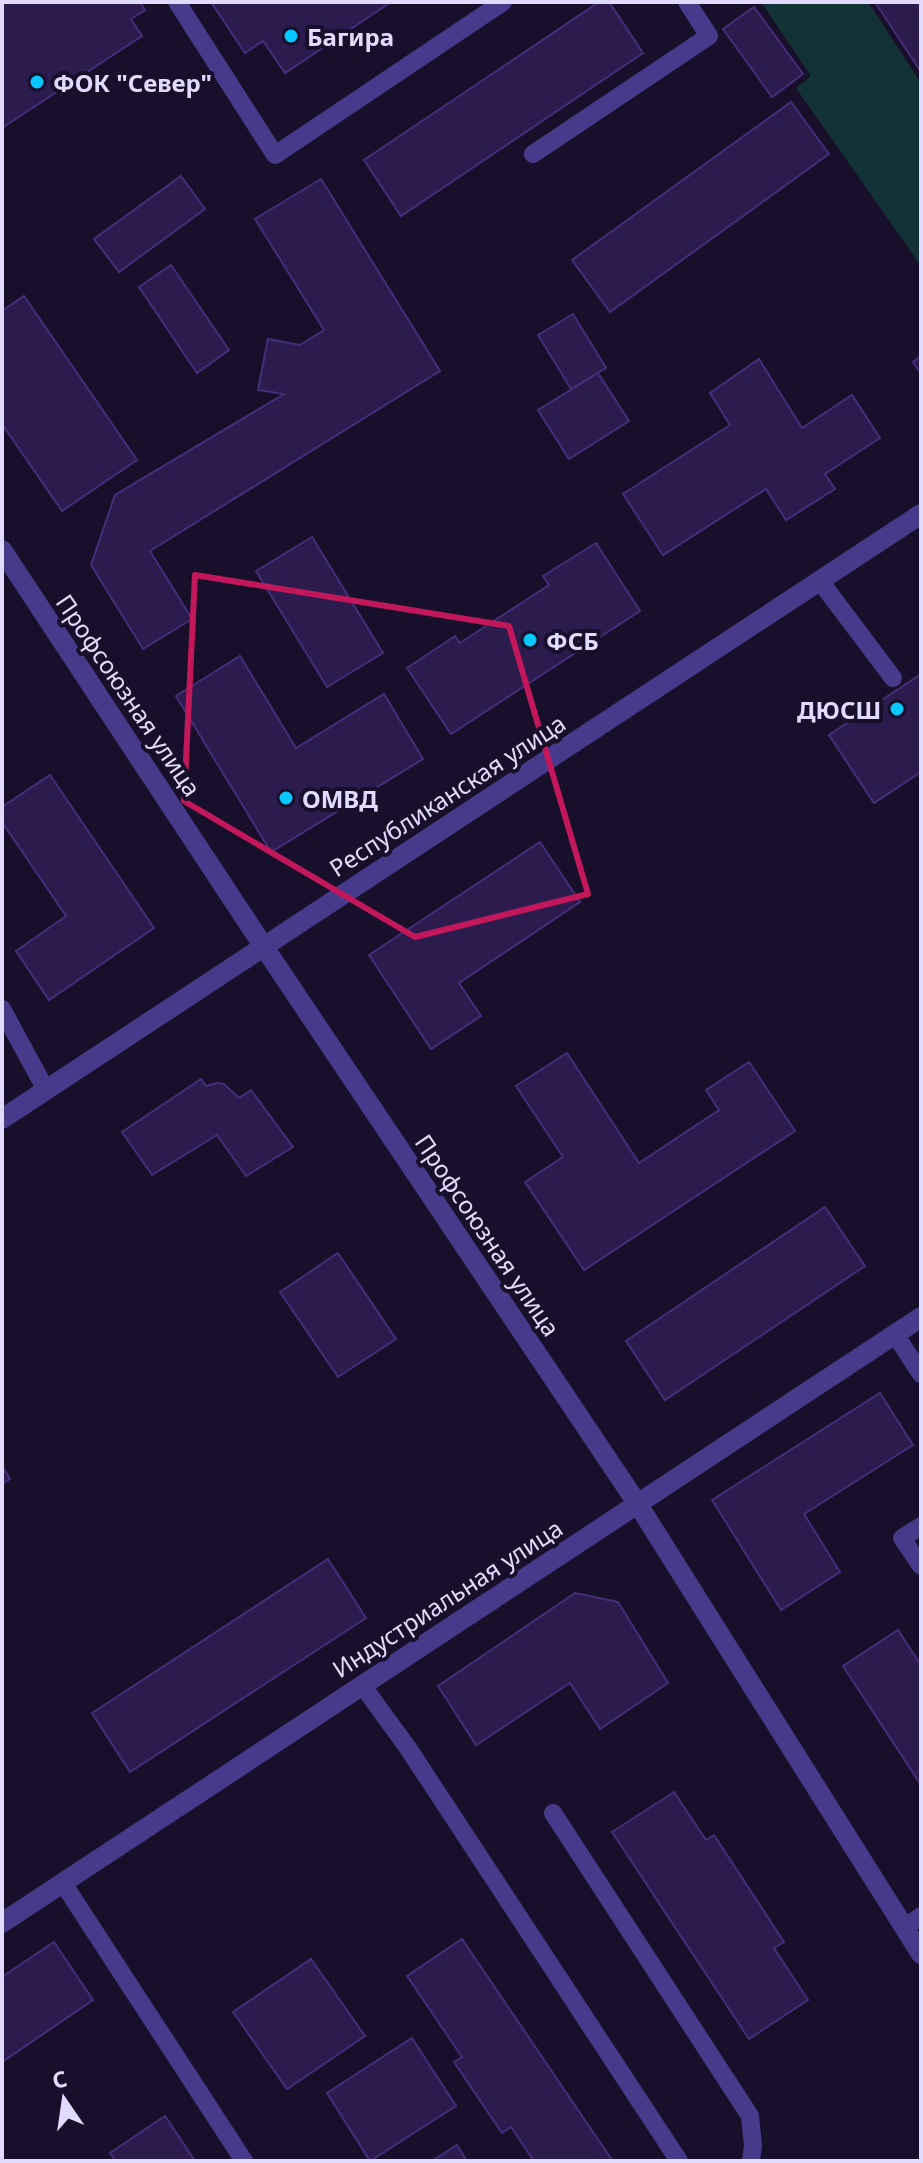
<svg xmlns="http://www.w3.org/2000/svg" width="923" height="2163" viewBox="0 0 923 2163" font-family="'Noto Sans',sans-serif">
<style>
.green{fill:#133235}
.building{fill:#2c1c4d;stroke:#462d79;stroke-width:2}
.lines{fill:none;stroke-linecap:round;stroke-linejoin:round}
.lane{stroke:#483a8b;stroke-width:18}
.street{stroke:#483a8b;stroke-width:20}
.marked{fill:none;stroke:#c2185b;stroke-width:6;stroke-linejoin:round}
.poi-dot{fill:#06c7ff;stroke:#18102b;stroke-width:3}
.labels{text-anchor:middle;dominant-baseline:central;stroke-width:8;stroke-linejoin:round;paint-order:stroke}
.poi-label{font-size:24px;font-weight:bold;fill:#e3daff;stroke:#18102b;text-anchor:start}
.street-label{font-size:24px;fill:#e3daff;stroke:#18102b}
</style>
<rect width="100%" height="100%" fill="#18102b"/>
<polygon class="green" points="761,2 868,2 921,83 921,266 796,88 811,76"/>
<g class="building">
<polygon points="2,2 140,2 145,10 131,19 142,36 2,128"/>
<polygon points="217,2 391,2 285,73 263,41 245,53 213,5"/>
<polygon points="599,2 609,2 643,53 401,216 364,160"/>
<polygon points="875,2 921,2 921,72"/>
<polygon points="754,7 803,74 772,97 723,29"/>
<polygon points="791,102 829,154 610,312 572,260"/>
<polygon points="181,176 205,209 119,272 94,239"/>
<polygon points="321,179 440,371 150,551 192,619 143,649 91,565 115,495 284,394 258,390 268,339 300,345 324,330 255,219"/>
<polygon points="171,265 229,350 197,373 139,287"/>
<polygon points="24,296 137,460 62,511 2,424 2,311"/>
<polygon points="573,314 606,368 571,389 538,335"/>
<polygon points="921,356 921,374 913,362"/>
<polygon points="759,359 802,428 852,395 880,438 825,474 835,489 786,520 766,489 663,555 623,494 730,425 710,393"/>
<polygon points="598,373 629,421 569,459 538,410"/>
<polygon points="312,537 383,653 327,687 256,571"/>
<polygon points="596,543 640,611 451,734 407,668 455,636 460,643 549,585 543,576"/>
<polygon points="240,656 296,748 384,694 423,759 271,852 176,696"/>
<polygon points="921,674 921,772 874,803 829,735"/>
<polygon points="50,775 154,928 49,1000 16,951 66,916 2,822 2,807"/>
<polygon points="540,842 580,902 459,983 481,1016 431,1049 369,955"/>
<polygon points="567,1053 639,1163 719,1110 706,1090 749,1062 795,1131 584,1270 525,1182 563,1157 516,1086"/>
<polygon points="201,1079 206,1086 217,1083 224,1084 239,1098 251,1090 293,1147 246,1176 217,1135 152,1175 122,1132"/>
<polygon points="825,1207 865,1266 665,1400 626,1341"/>
<polygon points="338,1253 396,1339 338,1377 280,1292"/>
<polygon points="880,1393 913,1445 804,1514 840,1572 781,1610 712,1500"/>
<polygon points="2,1466 10,1479 2,1484"/>
<polygon points="328,1559 366,1618 130,1772 92,1713"/>
<polygon points="575,1593 618,1602 668,1683 600,1729 570,1683 476,1745 438,1686"/>
<polygon points="898,1630 921,1665 921,1785 843,1666"/>
<polygon points="674,1792 706,1840 714,1835 784,1942 774,1948 808,2000 749,2039 612,1832"/>
<polygon points="462,1939 612,2160 534,2161 511,2127 502,2133 454,2062 462,2057 407,1976"/>
<polygon points="54,1942 93,2000 2,2062 2,1977"/>
<polygon points="311,1959 365,2036 287,2089 233,2012"/>
<polygon points="412,2038 456,2106 370,2161 327,2093"/>
<polygon points="165,2116 195,2161 116,2161 110,2153"/>
<polygon points="457,2145 467,2161 432,2161"/>
</g>
<g class="lines">
<g class="lane">
<polyline points="177,2 275,155 503,2"/>
<polyline points="533,154 709,36 687,2"/>
<polyline points="820,581 893,678"/>
<polyline points="2,1009 46,1090"/>
<polyline points="895,1334 921,1374"/>
<polyline points="921,1526 902,1538 921,1566"/>
<polyline points="362,1685 408,1748 679,2161"/>
<polyline points="553,1813 750,2116 753,2146 751,2161"/>
<polyline points="63,1883 244,2161"/>
<polyline points="904,1928 921,1916"/>
</g>
<g class="street">
<polyline points="2,550 264,947 637,1503 921,1954"/>
<polyline points="2,1119 921,514"/>
<polyline points="2,1923 921,1317"/>
</g>
</g>
<path class="marked" d="M 195,575 L 509,626 L 588,894 L 415,937 L 184,801 Z"/>
<g class="poi-dot">
<circle cx="291" cy="36" r="8"/>
<circle cx="37" cy="82" r="8"/>
<circle cx="530" cy="640" r="8"/>
<circle cx="897" cy="709" r="8"/>
<circle cx="286" cy="798" r="8"/>
</g>
<g class="labels">
<g class="poi-label">
<text x="307" y="36">Багира</text>
<text x="53" y="82">ФОК "Север"</text>
<text x="546" y="640">ФСБ</text>
<text x="881" y="709" text-anchor="end">ДЮСШ</text>
<text x="302" y="798">ОМВД</text>
</g>
<g class="street-label">
<text transform="translate(129 695) rotate(56)">Профсоюзная улица</text>
<text transform="translate(447 795) rotate(-33)">Республиканская улица</text>
<text transform="translate(488 1235) rotate(56)">Профсоюзная улица</text>
<text transform="translate(447 1598) rotate(-33)">Индустриальная улица</text>
</g>
</g>
<rect width="923" height="2163" fill="none" stroke="#e3daff" stroke-width="8"/>
<g transform="translate(64 2099) rotate(347)" stroke="#18102b" stroke-width="6" paint-order="stroke">
<path d="M0-6L14 30L0 20L-14 30Z" fill="#e3daff"/>
<text y="-12" font-size="22" font-weight="bold" text-anchor="middle" fill="#e3daff">С</text>
</g>
</svg>
